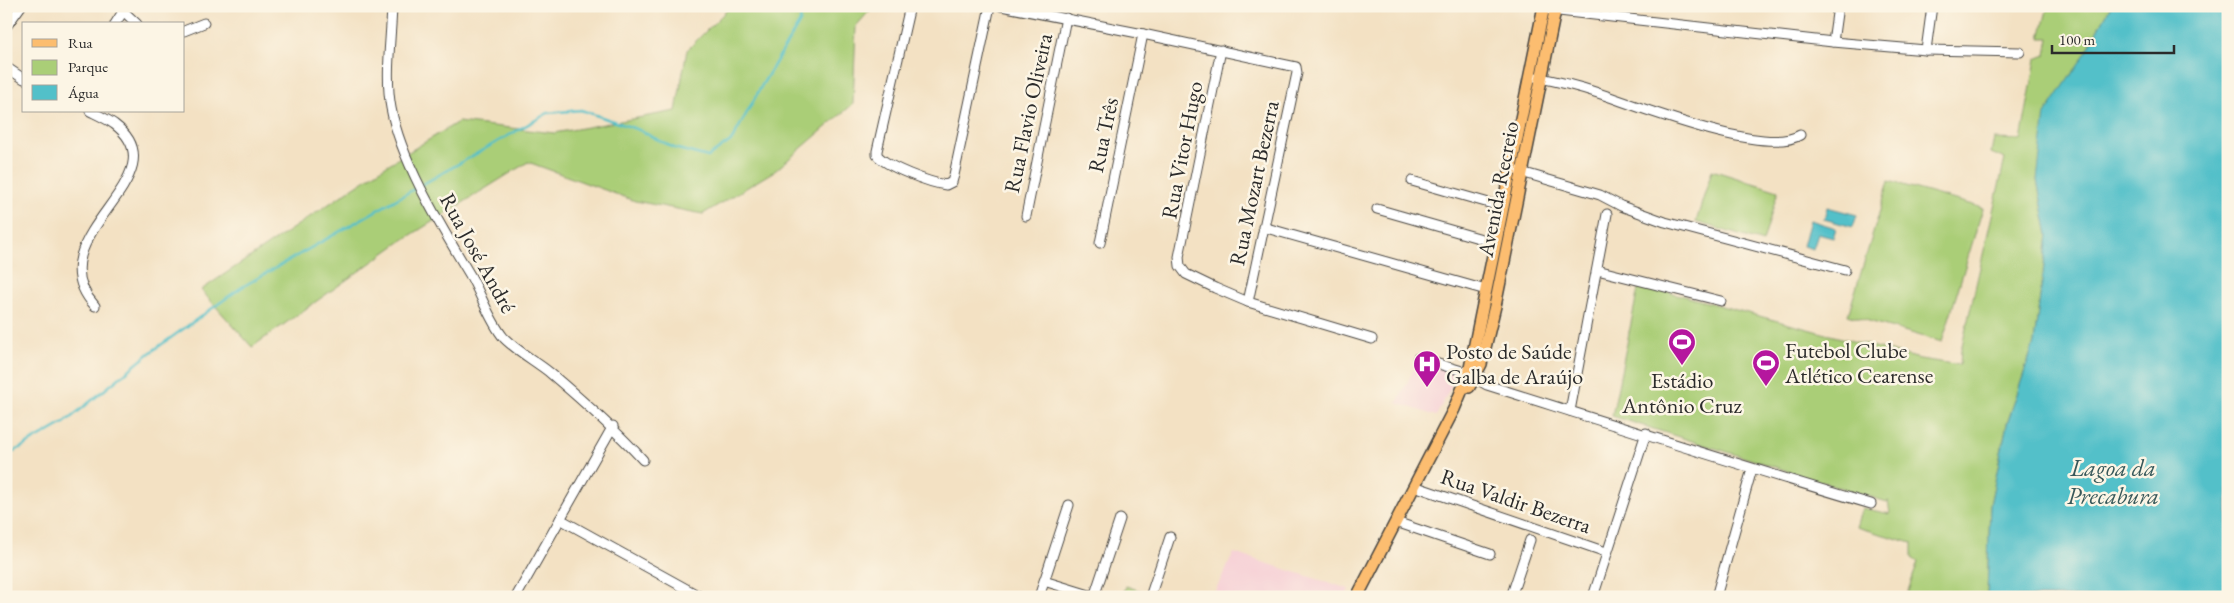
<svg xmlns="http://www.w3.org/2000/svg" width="2234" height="603" viewBox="0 0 2234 603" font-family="'EB Garamond',serif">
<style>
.built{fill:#f6cfd6}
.green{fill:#aace77;stroke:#6a7c51}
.water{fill:#52c0c9;stroke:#3e767a}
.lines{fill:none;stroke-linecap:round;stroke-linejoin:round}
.stream{stroke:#52c0c9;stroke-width:2.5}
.minor-casing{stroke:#494642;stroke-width:11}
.major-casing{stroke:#494642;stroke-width:14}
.minor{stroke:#fff;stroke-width:9}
.major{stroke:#fcbd6f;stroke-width:11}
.labels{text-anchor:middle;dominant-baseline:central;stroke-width:5;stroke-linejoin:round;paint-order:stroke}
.street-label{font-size:22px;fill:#2b2b2b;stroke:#fcf5e5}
.poi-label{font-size:22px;fill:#2b2b2b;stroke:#fcf5e5;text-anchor:start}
.water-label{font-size:24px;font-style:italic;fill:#37585a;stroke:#fcf5e5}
</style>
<rect width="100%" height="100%" fill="#fcf5e5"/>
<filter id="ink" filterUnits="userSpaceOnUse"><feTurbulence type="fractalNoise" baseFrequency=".02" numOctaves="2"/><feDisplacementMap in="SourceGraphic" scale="10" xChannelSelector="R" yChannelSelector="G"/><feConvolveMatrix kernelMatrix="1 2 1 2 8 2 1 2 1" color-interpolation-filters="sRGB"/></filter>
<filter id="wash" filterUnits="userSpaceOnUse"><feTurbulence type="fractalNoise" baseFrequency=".0096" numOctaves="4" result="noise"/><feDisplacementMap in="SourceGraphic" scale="20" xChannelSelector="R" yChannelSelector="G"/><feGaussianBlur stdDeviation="1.12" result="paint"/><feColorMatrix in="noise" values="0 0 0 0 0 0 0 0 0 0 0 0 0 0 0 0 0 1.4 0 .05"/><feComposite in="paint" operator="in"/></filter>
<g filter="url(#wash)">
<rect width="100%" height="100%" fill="#f3e1c3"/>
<g class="built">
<polygon points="1418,361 1458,373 1436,416 1397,403"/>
<polygon points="1234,553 1349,589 1346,597 1212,597"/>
</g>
<g class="green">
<polygon points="731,6 874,6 856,26 853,104 776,170 703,214 635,201 528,162 400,242 252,347 201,290 384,167 458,122 554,133 676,111 687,50"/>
<polygon points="2048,6 2111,6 2087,51 2037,180 2048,235 2034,343 2007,424 1990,505 1987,597 1906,597 1918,562 1912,558 1912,543 1856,527 1862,508 1890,514 1888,500 1887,502 1612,416 1639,284 1920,359 1960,365 1961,350 2005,159 1991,153 1994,139 2021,140 2036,59 2046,55 2049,38 2040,38"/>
<polygon points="1712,170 1778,191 1763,242 1696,222"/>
<polygon points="1889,181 1983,208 1942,342 1848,315"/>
<polygon points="1126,586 1147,593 1146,597 1123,595"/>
</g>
<g class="water">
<polygon points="2111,6 2228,6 2228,597 1987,597 1990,505 2007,424 2034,343 2048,235 2037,180 2045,114 2087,51"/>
<polygon points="1827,207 1857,215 1853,227 1824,219"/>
<polygon points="1810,220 1836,228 1833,238 1818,234 1813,249 1803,246"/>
</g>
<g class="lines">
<polyline class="stream" points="6,456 64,423 151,352 242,287 548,113 581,110 639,130 674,148 708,157 732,140 762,85 800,22 802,6"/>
</g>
</g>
<g filter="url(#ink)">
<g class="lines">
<g class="minor-casing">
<g id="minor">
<polyline points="118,6 137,24"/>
<path d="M 392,6 C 391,39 385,76 391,108 C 401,162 442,228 470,275 C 481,294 490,322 504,338 C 517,351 535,361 549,372 C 582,400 614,428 643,460"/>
<path d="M 910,6 L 877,151 L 877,155 C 887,167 930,183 946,185 L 952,182 L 954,175 L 990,6"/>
<polyline points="1001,6 1143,34 1296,67 1297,73 1248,302"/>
<polyline points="1550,10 1833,42 1926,50 2020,52"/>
<polyline points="115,24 124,10"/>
<polyline points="6,27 21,6"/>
<polyline points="184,31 204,23"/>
<polyline points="1833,42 1838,6"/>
<polyline points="1221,50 1179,257 1180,266 1186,274 1215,288 1248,302 1372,339"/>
<polyline points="1926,50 1932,6"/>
<polyline points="6,67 24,79"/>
<path d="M 1535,77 C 1556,81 1578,86 1598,93 C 1638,106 1765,157 1800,135"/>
<path d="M 90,111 C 98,115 107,119 114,124 C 186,178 31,236 95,306"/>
<polyline points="1518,171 1600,195 1621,206 1665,222 1845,270"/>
<polyline points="1412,181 1503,207"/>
<polyline points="1377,209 1496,243"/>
<polyline points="1026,216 1066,18"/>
<polyline points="1263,227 1486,290"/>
<polyline points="1100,243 1143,34"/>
<polyline points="1597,270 1721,301"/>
<polyline points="1418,358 1469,373"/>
<path d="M 1475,378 L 1487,385 C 1614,425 1742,466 1871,504"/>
<polyline points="1570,411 1607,214"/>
<polyline points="1414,486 1606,552"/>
<polyline points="560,519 701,597"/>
<polyline points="1396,522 1490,554"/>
<polyline points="1044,581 1096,597"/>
<polyline points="516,597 613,426"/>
<polyline points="1039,597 1069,505"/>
<polyline points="1094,597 1120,519"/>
<polyline points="1150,597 1170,537"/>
<polyline points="1511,597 1530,540"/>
<polyline points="1593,597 1646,433"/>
<polyline points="1716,597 1752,469"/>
</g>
</g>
<g class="major-casing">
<g id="major">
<polyline points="1469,387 1481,364 1495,306 1556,6"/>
<polyline points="1357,597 1454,409 1469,373 1544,6"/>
</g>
</g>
<use href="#minor" class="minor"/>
<use href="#major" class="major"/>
</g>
</g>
<defs>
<g id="stadium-pin" transform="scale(1.4375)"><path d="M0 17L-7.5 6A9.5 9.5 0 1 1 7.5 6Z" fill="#b5179e" stroke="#fcf5e5"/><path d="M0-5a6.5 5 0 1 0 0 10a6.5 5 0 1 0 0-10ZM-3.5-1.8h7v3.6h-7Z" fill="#fff"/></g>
<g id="hospital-pin" transform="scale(1.4375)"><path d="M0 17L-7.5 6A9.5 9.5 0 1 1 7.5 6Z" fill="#b5179e" stroke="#fcf5e5"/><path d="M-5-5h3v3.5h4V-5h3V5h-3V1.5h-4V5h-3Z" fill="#fff"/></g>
</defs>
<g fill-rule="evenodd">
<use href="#stadium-pin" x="1682" y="342"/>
<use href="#stadium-pin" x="1766" y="363"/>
<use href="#hospital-pin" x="1427" y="364"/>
</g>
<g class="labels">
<g class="street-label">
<text transform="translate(1028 113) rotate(-78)">Rua Flavio Oliveira</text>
<text transform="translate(1103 135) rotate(-78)">Rua Três</text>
<text transform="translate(1182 150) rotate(-79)">Rua Vitor Hugo</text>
<text transform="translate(1254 183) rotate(-78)">Rua Mozart Bezerra</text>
<text transform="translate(1498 189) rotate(-79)">Avenida Recreio</text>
<text transform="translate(478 253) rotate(61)">Rua José André</text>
<text transform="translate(1516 501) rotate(19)">Rua Valdir Bezerra</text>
</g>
<g class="poi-label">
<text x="1785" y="350">Futebol Clube<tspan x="1785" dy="25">Atlético Cearense</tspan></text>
<text x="1446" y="351">Posto de Saúde<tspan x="1446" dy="25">Galba de Araújo</tspan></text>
<text x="1682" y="380" text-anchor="middle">Estádio<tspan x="1682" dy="25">Antônio Cruz</tspan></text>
</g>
<g class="water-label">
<text x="2113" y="467">Lagoa da<tspan x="2113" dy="28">Precabura</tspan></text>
</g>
</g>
<rect width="2234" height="603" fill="none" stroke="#fcf5e5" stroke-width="25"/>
<rect x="22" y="22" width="162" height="90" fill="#fcf5e5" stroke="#a8a49b"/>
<rect x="32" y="39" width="25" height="8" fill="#fcbd6f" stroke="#a8a49b"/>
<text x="68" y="48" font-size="15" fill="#2b2b2b">Rua</text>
<rect x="32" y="60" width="25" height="15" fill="#aace77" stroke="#a8a49b"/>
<text x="68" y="72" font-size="15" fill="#2b2b2b">Parque</text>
<rect x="32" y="85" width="25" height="15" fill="#52c0c9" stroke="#a8a49b"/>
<text x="68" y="98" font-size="15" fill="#2b2b2b">Água</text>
<path d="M2052 45v8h122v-8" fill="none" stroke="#2b2b2b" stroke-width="2.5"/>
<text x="2059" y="45" font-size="15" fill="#2b2b2b" stroke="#fcf5e5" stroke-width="4" paint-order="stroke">100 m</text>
</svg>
